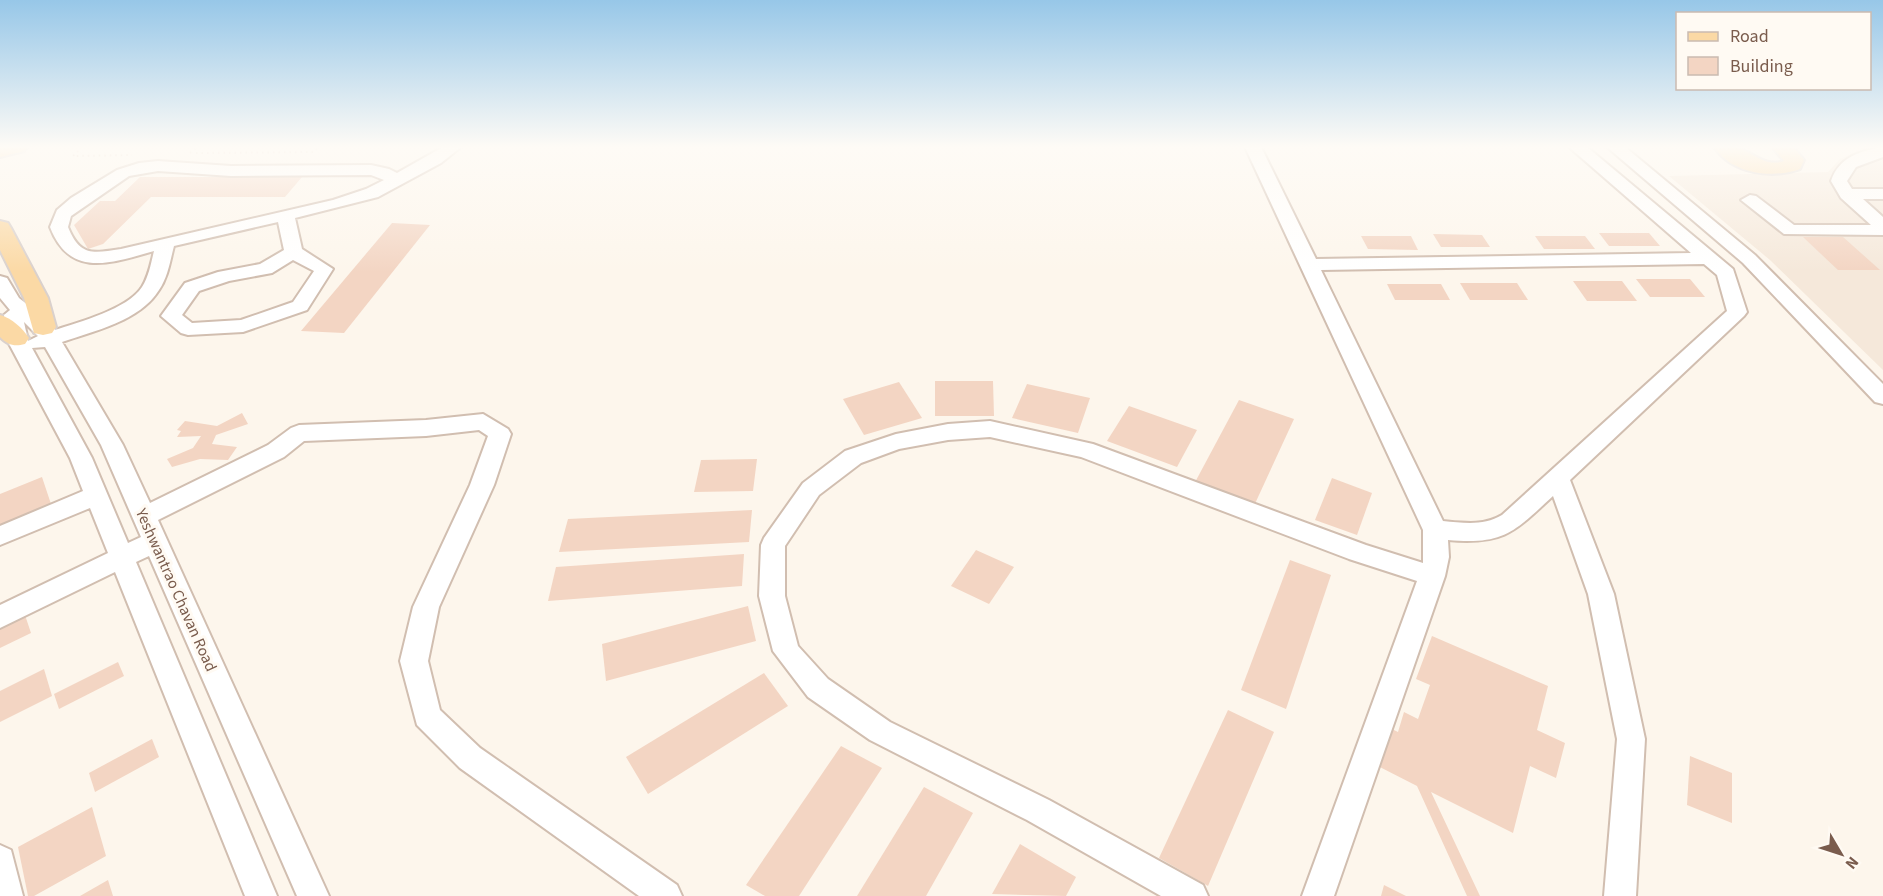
<svg xmlns="http://www.w3.org/2000/svg" width="1883" height="896" viewBox="0 0 1883 896" font-family="'Source Sans 3',sans-serif">
<style>
.residential{fill:#f5e8da}
.building{fill:#f3d5c3}
.lines{fill:none;stroke-linecap:round;stroke-linejoin:round}
.minor-casing{stroke:#d1beb0;stroke-width:4}
.major-casing{stroke:#dad1cd;stroke-width:4}
.path{stroke:#d9b8a5;stroke-width:2;stroke-dasharray:1.5 4;stroke-linecap:butt}
.minor{fill:#fff;fill-rule:evenodd}
.major{fill:#fbd9a5;fill-rule:evenodd}
.labels{text-anchor:middle;dominant-baseline:central;stroke-width:6;stroke-linejoin:round;paint-order:stroke}
.street-label{font-size:16px;fill:#7a5c4d;stroke:#fffaf3}
</style>
<rect width="100%" height="100%" fill="#fdf6ec"/>
<polygon class="residential" points="1867,147 1883,147 1883,370 1770,260 1669,176 1828,172 1840,159"/>
<g class="building">
<polygon points="140,177 302,177 285,197 151,197 103,244 88,249 74,225 100,201 115,201"/>
<polygon points="392,223 430,225 344,333 301,331"/>
<polygon points="1599,233 1649,233 1660,246 1609,246"/>
<polygon points="1433,234 1482,235 1490,247 1441,247"/>
<polygon points="1361,236 1411,236 1418,250 1368,249"/>
<polygon points="1535,236 1585,236 1595,249 1544,249"/>
<polygon points="1803,237 1843,237 1880,270 1838,270"/>
<polygon points="1636,279 1690,279 1705,297 1650,297"/>
<polygon points="1573,281 1622,281 1637,301 1587,301"/>
<polygon points="1460,283 1517,283 1528,300 1470,300"/>
<polygon points="1387,284 1441,284 1450,300 1395,300"/>
<polygon points="935,381 993,381 994,416 935,416"/>
<polygon points="899,382 922,418 864,435 843,399"/>
<polygon points="1027,384 1090,398 1078,433 1012,418"/>
<polygon points="1239,400 1294,419 1253,508 1193,486"/>
<polygon points="1129,406 1197,430 1177,467 1107,441"/>
<polygon points="242,413 248,424 216,435 212,444 237,447 228,460 200,459 172,467 167,459 193,448 201,436 177,437 181,431 177,430 185,421 217,426"/>
<polygon points="757,459 753,491 694,492 701,460"/>
<polygon points="42,477 51,504 0,526 0,494"/>
<polygon points="1332,478 1372,493 1357,535 1315,520"/>
<polygon points="752,510 749,542 559,552 568,519"/>
<polygon points="976,550 1014,567 989,604 951,586"/>
<polygon points="744,554 742,586 548,601 556,567"/>
<polygon points="1290,560 1331,575 1286,709 1241,690"/>
<polygon points="748,606 756,641 606,681 602,644"/>
<polygon points="25,615 31,633 0,648 0,627"/>
<polygon points="1432,636 1548,686 1537,730 1565,743 1556,778 1530,766 1513,833 1431,792 1480,896 1467,896 1417,786 1370,762 1384,725 1398,732 1404,712 1418,719 1430,685 1416,679"/>
<polygon points="118,662 124,676 59,709 54,694"/>
<polygon points="44,669 52,696 0,722 0,691"/>
<polygon points="764,673 788,706 648,794 626,757"/>
<polygon points="1228,710 1274,732 1208,886 1159,858"/>
<polygon points="152,739 159,757 95,792 89,773"/>
<polygon points="841,746 882,768 799,896 765,896 746,885"/>
<polygon points="1690,756 1732,773 1732,823 1687,805"/>
<polygon points="924,787 973,813 926,896 857,896"/>
<polygon points="92,807 106,856 34,896 28,896 18,847"/>
<polygon points="1020,844 1076,877 1066,896 992,894"/>
<polygon points="108,880 113,896 80,896"/>
<polygon points="1384,885 1406,896 1381,896"/>
</g>
<g class="lines">
<g class="minor-casing">
<g id="minor">
<path d="M 443,147 L 461,147 L 441,163 L 378,197 L 295,218 L 302,249 L 333,269 L 307,310 L 243,332 L 188,335 L 181,333 L 161,316 L 185,283 L 218,272 L 260,264 L 284,250 L 278,222 L 174,246 C 170,261 168,277 159,290 C 140,321 94,331 62,342 L 123,445 L 150,503 L 268,445 L 291,428 L 299,425 L 426,420 L 483,414 L 508,429 L 511,434 L 494,485 L 439,607 L 428,661 L 440,710 L 480,748 L 677,885 L 682,896 L 639,896 L 460,768 L 417,725 L 400,661 L 413,607 L 470,485 L 488,436 L 479,430 L 426,436 L 304,441 L 284,457 L 158,520 L 329,896 L 297,896 L 149,556 L 136,562 L 277,896 L 245,896 L 115,572 L 0,628 L 0,605 L 108,553 L 90,508 L 0,545 L 0,526 L 83,491 L 70,458 L 6,338 L 4,315 L 10,310 L 0,298 L 0,276 L 7,278 L 19,298 L 50,323 L 55,330 C 79,322 128,309 142,287 C 149,276 151,263 154,251 C 111,263 70,279 50,227 L 57,210 L 71,198 L 117,170 L 139,163 L 158,161 L 231,166 L 371,165 L 389,169 L 397,173 ZM 158,171 L 231,176 L 371,175 L 384,180 L 366,189 L 333,200 L 121,249 C 93,253 80,257 68,227 L 71,216 L 129,176 ZM 293,260 L 314,271 L 293,302 L 241,320 L 192,323 L 182,315 L 199,291 L 229,281 L 272,273 ZM 24,322 L 38,336 L 28,341 ZM 45,347 L 101,445 L 141,537 L 128,543 L 92,458 L 32,348 Z"/>
<path d="M 1245,147 L 1261,147 L 1316,259 L 1691,253 L 1569,147 L 1587,147 L 1733,269 L 1747,312 L 1744,316 L 1570,480 L 1614,594 L 1645,739 L 1636,896 L 1604,896 L 1617,739 L 1588,594 L 1553,496 C 1514,532 1504,545 1448,540 L 1449,557 L 1445,576 L 1334,896 L 1302,896 L 1417,581 L 1349,559 L 1081,457 L 990,437 L 948,440 L 899,449 L 861,463 L 819,495 L 785,546 L 785,596 L 798,646 L 828,679 L 890,722 L 1049,800 L 1203,885 L 1208,896 L 1161,896 L 1027,820 L 870,740 L 808,697 L 773,651 L 759,596 L 761,545 L 764,538 L 803,483 L 845,451 L 896,434 L 948,424 L 990,421 L 1093,444 L 1366,545 L 1423,563 L 1423,530 ZM 1704,264 L 1717,275 L 1727,311 L 1502,515 C 1484,526 1464,523 1443,521 L 1321,270 Z"/>
<polygon points="1607,147 1625,147 1755,255 1883,384 1883,404 1875,402 1743,263"/>
<path d="M 1883,147 L 1883,157 L 1856,167 L 1847,181 L 1852,189 L 1883,189 L 1883,199 L 1863,199 L 1883,217 L 1883,235 L 1784,234 L 1741,200 L 1750,195 L 1756,196 L 1794,225 L 1871,225 L 1841,198 L 1831,181 C 1839,157 1860,151 1883,147 Z"/>
<polygon points="0,845 11,850 23,896 0,896"/>
</g>
</g>
<g class="major-casing">
<g id="major">
<polygon points="0,147 27,147 24,151 0,157"/>
<path d="M 1714,147 C 1720,147 1727,146 1734,147 C 1752,150 1763,168 1784,161 L 1772,147 L 1793,147 L 1804,160 L 1800,169 C 1772,179 1732,174 1714,147 Z"/>
<polygon points="0,221 8,223 11,228 48,298 56,327 52,333 43,335 34,333 24,298 0,250"/>
<path d="M 0,315 C 12,318 22,328 29,338 L 25,344 C 14,347 8,345 0,337 Z"/>
</g>
</g>
<g class="path">
<polyline points="82,147 73,156 132,155"/>
<polyline points="190,153 197,147"/>
<polyline points="196,153 314,152 318,147"/>
</g>
<use href="#minor" class="minor"/>
<use href="#major" class="major"/>
</g>
<linearGradient id="sky" x2="0" y2="1"><stop stop-color="#97c7e8"/><stop offset="0.54" stop-color="#fefbf6"/><stop offset="1" stop-color="#fefbf6" stop-opacity="0"/></linearGradient>
<rect width="1883" height="272" fill="url(#sky)"/>
<g class="labels">
<g class="street-label">
<text transform="translate(176 590) rotate(66)">Yeshwantrao Chavan Road</text>
</g>
</g>
<rect x="1676" y="12" width="195" height="78" fill="#fffaf3" stroke="#cabbb1" stroke-width="1.5"/>
<rect x="1688" y="32" width="30" height="9" fill="#fbd9a5" stroke="#cabbb1" stroke-width="1.5"/>
<text x="1730" y="42" font-size="18" fill="#7a5c4d">Road</text>
<rect x="1688" y="57" width="30" height="18" fill="#f3d5c3" stroke="#cabbb1" stroke-width="1.5"/>
<text x="1730" y="72" font-size="18" fill="#7a5c4d">Building</text>
<g transform="translate(1841 854) rotate(129)" stroke="#fffaf3" stroke-width="4.5" paint-order="stroke">
<path d="M0-4.5L10 22L0 15L-10 22Z" fill="#7a5c4d"/>
<text y="-9" font-size="16" font-weight="bold" text-anchor="middle" fill="#7a5c4d">N</text>
</g>
</svg>
